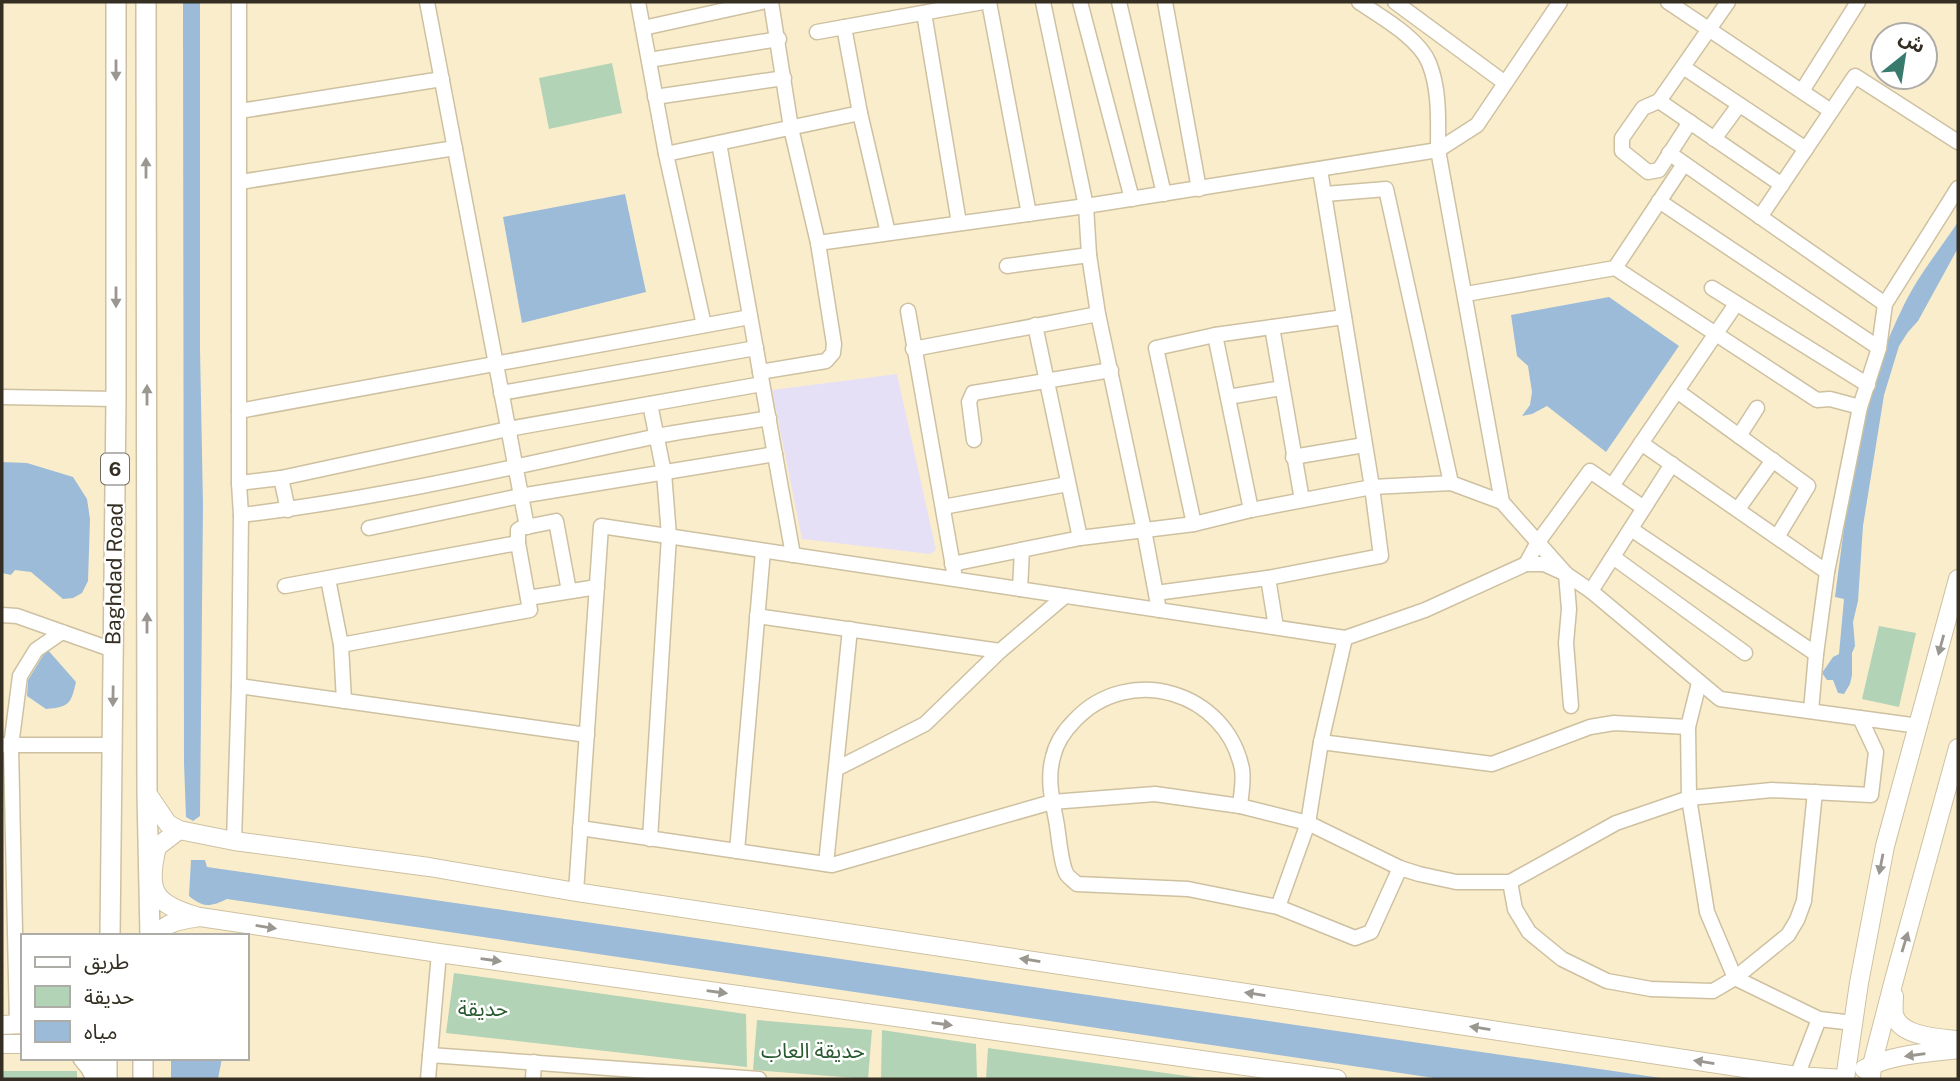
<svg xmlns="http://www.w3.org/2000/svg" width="1960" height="1081" viewBox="0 0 1960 1081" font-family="'Public Sans','Noto Sans Arabic',sans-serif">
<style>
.education{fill:#e6e0f6}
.green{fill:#b3d3b6}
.water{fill:#9bbbd9}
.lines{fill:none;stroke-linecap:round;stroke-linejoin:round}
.minor-casing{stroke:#cec1a1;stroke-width:17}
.major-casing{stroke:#cec1a1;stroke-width:20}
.highway-casing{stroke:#cec1a1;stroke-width:22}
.minor{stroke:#fff;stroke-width:14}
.major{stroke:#fff;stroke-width:18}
.highway{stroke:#fff;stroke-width:19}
.oneway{fill:#9a9790}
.labels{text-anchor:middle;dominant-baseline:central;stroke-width:5;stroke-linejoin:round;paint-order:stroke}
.shield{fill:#fff;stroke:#716d64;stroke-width:2}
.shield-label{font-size:19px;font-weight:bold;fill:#342f22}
.street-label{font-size:21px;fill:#342f22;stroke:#fff}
.park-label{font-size:21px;fill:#295a30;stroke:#fff}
</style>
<rect width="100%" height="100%" fill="#faedcc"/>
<polygon class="education" points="897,374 936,550 930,554 802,539 772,390"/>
<g class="green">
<polygon points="612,63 622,113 549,129 539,78"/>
<polygon points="1879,626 1916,633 1899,707 1862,699"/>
<polygon points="454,973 746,1014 747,1067 446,1033"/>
<polygon points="757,1020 872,1030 868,1079 753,1070"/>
<polygon points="882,1030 976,1044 977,1079 881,1079"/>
<polygon points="988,1048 1208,1079 986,1079"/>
<rect x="2" y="1071" width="75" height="8"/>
</g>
<g class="water">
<polygon points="183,2 200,2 200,349 203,505 200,816 193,821 186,817 184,763"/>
<polygon points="625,194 646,292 522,323 503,217"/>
<path d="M 1958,222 L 1958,248 L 1918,321 L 1908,332 L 1899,346 L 1884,395 L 1863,526 L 1858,601 L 1853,622 L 1855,646 L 1852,653 L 1852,675 L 1850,684 L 1844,694 L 1838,693 L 1833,680 L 1827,680 L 1822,673 L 1833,657 L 1839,654 L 1844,599 L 1835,597 C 1848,499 1858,396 1903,307 C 1917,277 1940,249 1958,222 Z"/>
<polygon points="1609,297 1679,346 1606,452 1547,406 1532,414 1522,416 1530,405 1532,392 1528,366 1517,356 1511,315"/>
<polygon points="2,462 27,463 73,477 87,499 90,519 88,581 82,593 73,598 63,599 31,572 15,570 11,575 2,573"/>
<path d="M 47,649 L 76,682 C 71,704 69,707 46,709 L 27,696 L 28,680 Z"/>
<path d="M 191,860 L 205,860 L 207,867 L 1668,1079 L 1441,1079 L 227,899 C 211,907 203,908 189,896 Z"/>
<polygon points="171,1058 222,1058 218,1079 171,1079"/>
</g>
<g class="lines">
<g class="minor-casing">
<g id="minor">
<polyline points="427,2 527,527"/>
<polyline points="638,2 666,154 704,325"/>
<polyline points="989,2 1029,214"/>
<polyline points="1043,2 1086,206 1089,255 1098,314 1144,530 1159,610"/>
<polyline points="1080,2 1132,199"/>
<polyline points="1119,2 1164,194"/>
<polyline points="1165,2 1199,189"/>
<path d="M 1359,2 C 1381,17 1419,38 1429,63 C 1440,90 1438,122 1438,150 L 1502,502 L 1566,574 L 1591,591 L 1720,699 L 1919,726"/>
<polyline points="1395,2 1505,83"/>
<polyline points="1668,2 1831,111"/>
<polyline points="924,13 959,223"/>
<polyline points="844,27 860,113 888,233"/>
<polyline points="643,28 762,2"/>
<polyline points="817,32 983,2"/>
<polyline points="649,60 779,39"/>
<polyline points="1683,67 1806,149"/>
<polyline points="1802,91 1858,2"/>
<polyline points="655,97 784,78"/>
<polyline points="1659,101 1782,185"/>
<polyline points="240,111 442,79"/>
<polyline points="1690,122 1659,170 1648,172 1622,151 1622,138 1643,108 1659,101 1728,2"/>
<polyline points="1714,139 1739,105"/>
<polyline points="719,143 793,555"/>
<polyline points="1669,153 1885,304"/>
<polyline points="666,154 860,113"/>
<polyline points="240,182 455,148"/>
<polyline points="1325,194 1386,189 1451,483"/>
<polyline points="1659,201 1879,348"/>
<polyline points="1760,217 1855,76 1958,142"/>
<polyline points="818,243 1086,206 1438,150 1477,125 1560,2"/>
<polyline points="1007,266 1089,255"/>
<polyline points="1615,268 1684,164"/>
<polyline points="1712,288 1868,385"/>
<polyline points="1466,294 1615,268 1817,400 1830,399 1860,407"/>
<polyline points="908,311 954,572"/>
<polyline points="1035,325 1080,538"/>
<polyline points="1272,327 1302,500"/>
<polyline points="1215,335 1251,510"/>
<polyline points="913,349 1098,314"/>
<polyline points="760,372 826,361 833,353 834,344 818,243 791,128 771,2"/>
<polyline points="1677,391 1808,486 1777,537"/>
<polyline points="501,393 756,348"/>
<polyline points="2,397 116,399"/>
<polyline points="1228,397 1282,388"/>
<polyline points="650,404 664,473 669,536 650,839"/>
<polyline points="239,411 750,317"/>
<polyline points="1739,436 1757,408"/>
<polyline points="974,440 969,402 973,393 1111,370"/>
<polyline points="1641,443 1827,572"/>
<polyline points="1293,457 1364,445"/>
<polyline points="281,478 288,510"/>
<polyline points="239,483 281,478 508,429 762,384"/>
<polyline points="1612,486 1736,304"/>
<polyline points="943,507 1068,484"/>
<polyline points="1738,509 1773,460"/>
<path d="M 241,515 C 380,499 516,466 653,437 C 691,429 730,425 769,418"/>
<polyline points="1194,524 1156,348 1215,335 1344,317"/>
<polyline points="369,528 520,496 775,454"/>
<polyline points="1631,529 1816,654"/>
<polyline points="1613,557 1745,653"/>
<polyline points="952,564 1080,538 1194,524 1251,510 1372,487 1451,483 1502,502"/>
<polyline points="1526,564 1538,542 1590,471 1644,508"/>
<polyline points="1566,574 1569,609 1566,643 1571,706"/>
<polyline points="1268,578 1276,627"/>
<polyline points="328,579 341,645 344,701"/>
<polyline points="285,586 518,543"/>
<polyline points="1020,589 1022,550"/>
<polyline points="1591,591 1672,464"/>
<polyline points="1156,593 1268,578 1381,556 1372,487 1320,170"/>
<polyline points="528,598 597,587"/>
<polyline points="2,615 17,616 113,650"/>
<polyline points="757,616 1000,651"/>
<polyline points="341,645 530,610 518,543 518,530 521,528 556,521 569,591"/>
<polyline points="1699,683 1688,727 1689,798 1707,912 1735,978 1819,1019 1853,1023"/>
<polyline points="239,686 587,735"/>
<polyline points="1811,711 1816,654 1827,572 1860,407 1879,348 1885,304 1958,188"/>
<polyline points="1321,742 1492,764 1590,727 1614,723 1688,727"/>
<polyline points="3,745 112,745"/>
<polyline points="836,769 925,724 1000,651 1065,596"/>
<path d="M 1240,806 C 1241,794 1244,781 1242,769 C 1226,691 1129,663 1075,720 C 1065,730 1056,743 1053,757 C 1047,778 1052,799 1056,820 C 1059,835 1060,860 1066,873 C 1068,877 1074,881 1077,884 L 1188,889 L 1278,907 L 1355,938 L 1371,932 L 1400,868"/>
<polyline points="580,828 832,865 1052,802 1155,794 1240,806 1308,823 1400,868 1419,874 1456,882 1510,882 1616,823 1689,798 1772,790 1871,795 1876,752 1860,718"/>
<polyline points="234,841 239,686 241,515 239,483 239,2"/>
<polyline points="737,851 763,551"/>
<polyline points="826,864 850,629"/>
<polyline points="1510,882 1515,909 1529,932 1562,959 1607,981 1651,989 1713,991 1735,978 1788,935 1797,920 1804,901 1815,792"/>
<polyline points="576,892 601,526 1345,638 1425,610 1526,564 1544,564 1566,574"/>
<polyline points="1278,907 1308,823 1321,742 1345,638"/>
<polyline points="17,1024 11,746 20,676 36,650 62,632"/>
<polyline points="430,1055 759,1079"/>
<polyline points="1797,1076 1819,1019"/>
<polyline points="428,1079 439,953"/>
<polyline points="533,1079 534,1062"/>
</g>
</g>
<g class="major-casing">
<g id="major">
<polyline points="147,793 168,824 179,830 234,841 429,867 576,892 1797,1076 1845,1079"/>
<path d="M 179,830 L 157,847 C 146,891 154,904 196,916"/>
<path d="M 156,936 C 166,921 183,920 200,917 L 439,953 L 1337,1079"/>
<path d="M 1894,996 C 1894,1002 1893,1009 1894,1014 C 1899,1037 1940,1038 1958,1040"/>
<polyline points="2,1025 23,1024"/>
<polyline points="2,1044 23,1044"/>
<path d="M 1864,1069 C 1892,1054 1927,1053 1958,1049"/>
<polyline points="1845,1079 1859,983 1885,846 1958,579"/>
<polyline points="1871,1079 1872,1065 1894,980 1958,748"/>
</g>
</g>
<g class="highway-casing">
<g id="highway">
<polyline points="146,2 147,793 150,936"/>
<polyline points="110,936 116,399 116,2"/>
<polyline points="83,1058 91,1068 96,1079"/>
<polyline points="107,1079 107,1058"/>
<polyline points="143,1079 143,1058"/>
</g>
</g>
<use href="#minor" class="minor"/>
<use href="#major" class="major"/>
<use href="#highway" class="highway"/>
</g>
<defs><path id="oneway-solid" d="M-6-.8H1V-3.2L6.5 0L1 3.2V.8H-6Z" transform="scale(1.75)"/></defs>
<g class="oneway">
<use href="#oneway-solid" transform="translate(116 70) rotate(90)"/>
<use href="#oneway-solid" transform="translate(146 168) rotate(-90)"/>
<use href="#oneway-solid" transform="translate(116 297) rotate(90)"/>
<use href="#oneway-solid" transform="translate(147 395) rotate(-90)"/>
<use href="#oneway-solid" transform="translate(147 623) rotate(-90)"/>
<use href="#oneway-solid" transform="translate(1941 645) rotate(105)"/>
<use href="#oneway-solid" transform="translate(113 696) rotate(91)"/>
<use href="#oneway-solid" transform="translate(1881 864) rotate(101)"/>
<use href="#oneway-solid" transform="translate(266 927) rotate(9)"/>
<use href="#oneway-solid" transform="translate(1905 942) rotate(-73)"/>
<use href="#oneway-solid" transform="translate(491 960) rotate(8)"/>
<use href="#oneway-solid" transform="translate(1030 960) rotate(-171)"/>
<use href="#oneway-solid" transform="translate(717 992) rotate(8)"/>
<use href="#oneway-solid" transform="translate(1255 994) rotate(-171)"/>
<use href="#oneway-solid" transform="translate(942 1024) rotate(8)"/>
<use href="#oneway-solid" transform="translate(1480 1028) rotate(-171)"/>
<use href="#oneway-solid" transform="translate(1915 1055) rotate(172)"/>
<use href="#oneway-solid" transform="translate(1704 1062) rotate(-171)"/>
</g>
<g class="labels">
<rect class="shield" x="101" y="453.5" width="28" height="31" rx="5"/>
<g class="shield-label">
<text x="115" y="469">6</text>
</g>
<g class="street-label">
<text transform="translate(114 574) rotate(-89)">Baghdad Road</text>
</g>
<g class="park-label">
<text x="483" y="1008">حديقة</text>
<text x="813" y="1050">حديقة العاب</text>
</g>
</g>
<rect width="1960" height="1081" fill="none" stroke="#342f22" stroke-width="7"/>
<rect x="21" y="934" width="228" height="126" fill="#ffffff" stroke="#aeaca7" stroke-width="2"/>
<rect x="35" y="957" width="35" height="10" fill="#ffffff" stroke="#aeaca7" stroke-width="2"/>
<text x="84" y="969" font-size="21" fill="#342f22">طريق</text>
<rect x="35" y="986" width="35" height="21" fill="#b3d3b6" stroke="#aeaca7" stroke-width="2"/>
<text x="84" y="1004" font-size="21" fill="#342f22">حديقة</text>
<rect x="35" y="1021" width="35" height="21" fill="#9bbbd9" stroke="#aeaca7" stroke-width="2"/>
<text x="84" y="1039" font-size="21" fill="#342f22">مياه</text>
<g transform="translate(1904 56) rotate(30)"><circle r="33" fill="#ffffff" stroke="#aeaca7" stroke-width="2"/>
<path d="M0-5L12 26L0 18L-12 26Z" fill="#387b6e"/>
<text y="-10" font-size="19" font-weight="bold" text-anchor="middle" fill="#342f22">ش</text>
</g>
</svg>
